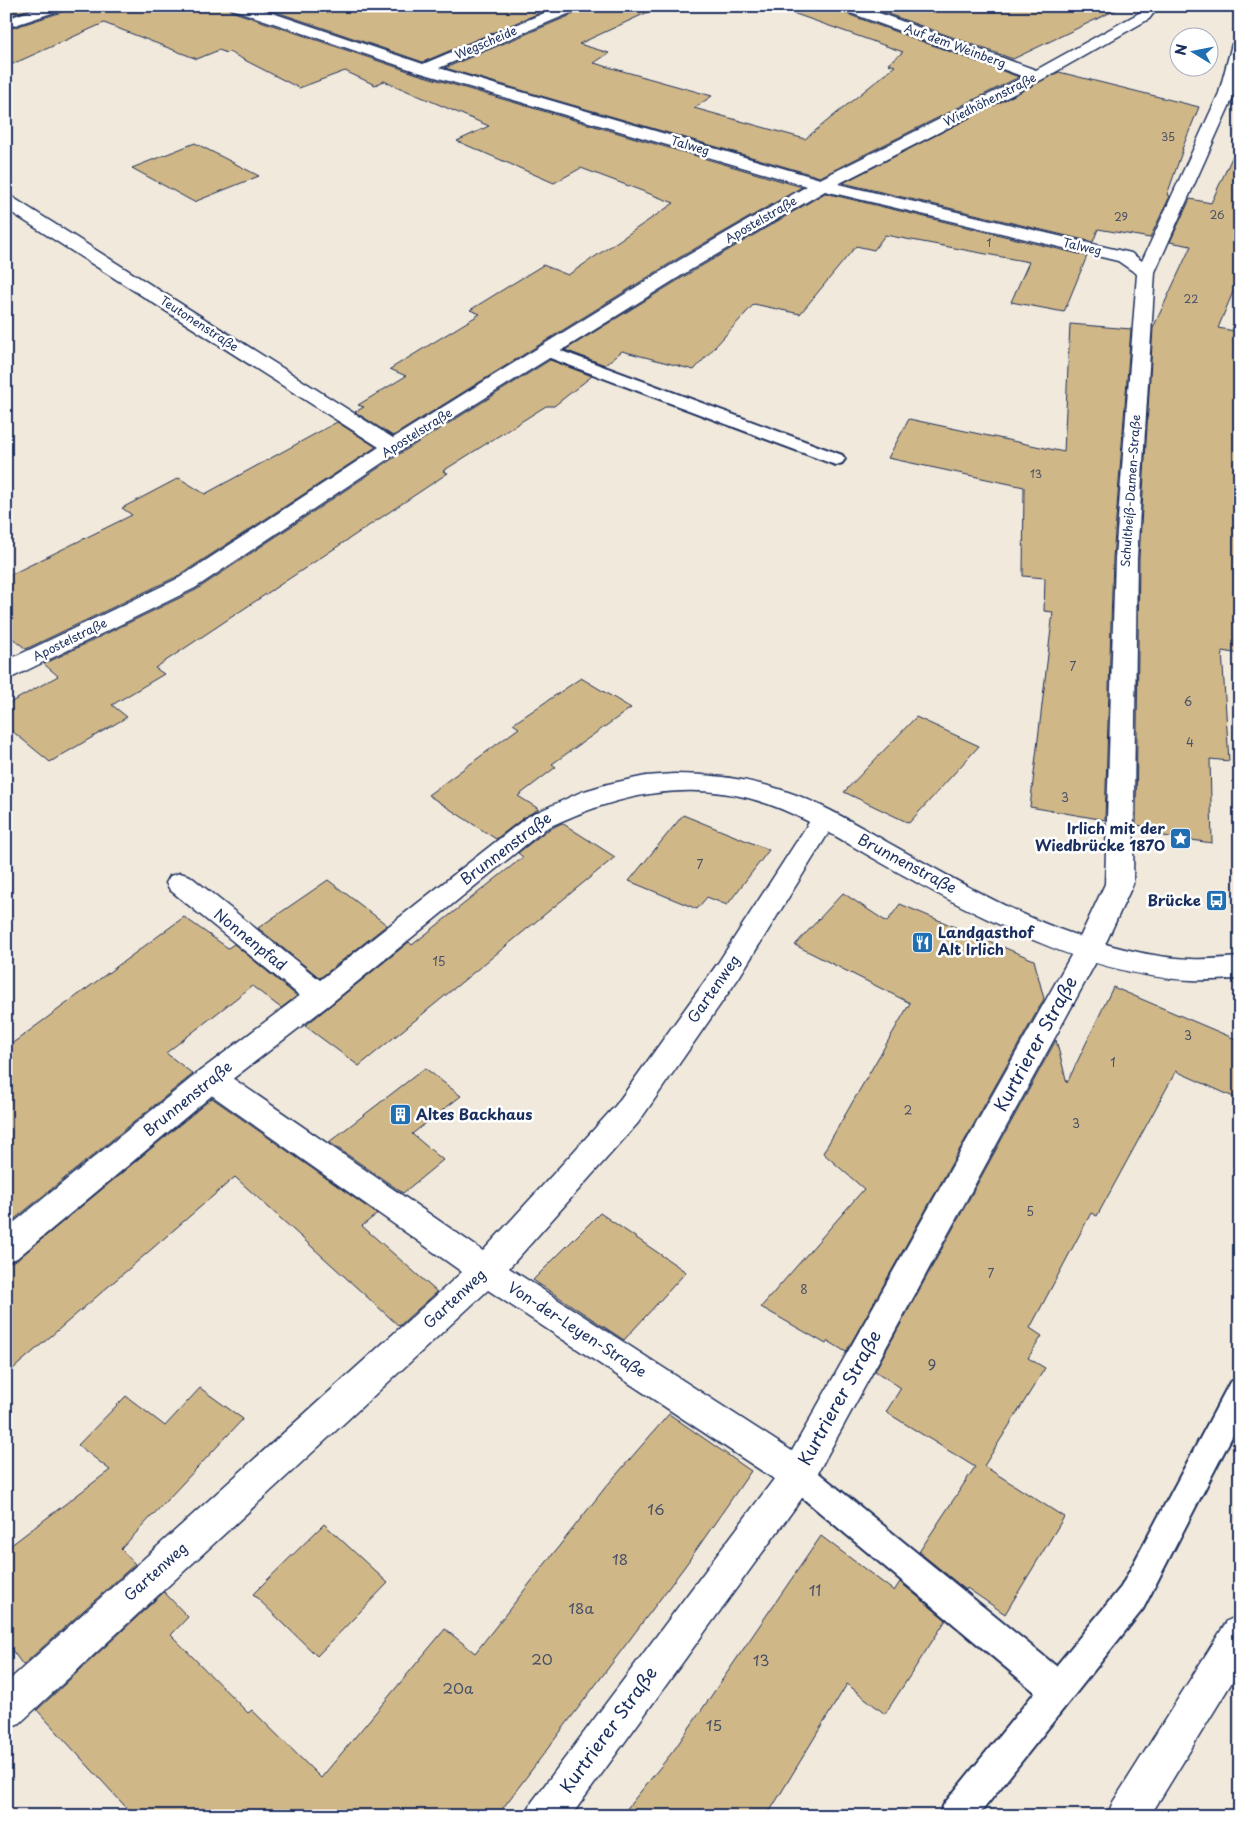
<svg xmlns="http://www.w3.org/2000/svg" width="1246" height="1822" viewBox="0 0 1246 1822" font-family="'Playpen Sans',sans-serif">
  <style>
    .building { fill: #d0b787; stroke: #1b2f5e }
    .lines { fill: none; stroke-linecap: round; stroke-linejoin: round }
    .lane-casing { stroke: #1b2f5e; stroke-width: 4 }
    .street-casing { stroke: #1b2f5e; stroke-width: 3 }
    .secondary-casing { stroke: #1b2f5e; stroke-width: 3 }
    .lane { fill: #fff; fill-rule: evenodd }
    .street { fill: #fff; fill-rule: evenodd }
    .secondary { fill: #fff; fill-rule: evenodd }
    .labels { text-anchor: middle; stroke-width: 5; stroke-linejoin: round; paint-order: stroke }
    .far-number-label { font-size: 11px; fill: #485168 }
    .far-street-label { font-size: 12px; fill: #1b2f5e; stroke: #fff }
    .number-label { font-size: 12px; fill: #485168 }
    .poi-label { font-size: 15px; font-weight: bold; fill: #1b2f5e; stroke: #fff; text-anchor: end }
    .street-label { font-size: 15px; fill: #1b2f5e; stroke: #fff }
    .near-number-label { font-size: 15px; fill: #485168 }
    .near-street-label { font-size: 18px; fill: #1b2f5e; stroke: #fff }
  </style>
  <rect width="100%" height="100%" fill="#f1e9db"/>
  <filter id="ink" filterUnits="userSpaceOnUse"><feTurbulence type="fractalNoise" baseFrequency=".02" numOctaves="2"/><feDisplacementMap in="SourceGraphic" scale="10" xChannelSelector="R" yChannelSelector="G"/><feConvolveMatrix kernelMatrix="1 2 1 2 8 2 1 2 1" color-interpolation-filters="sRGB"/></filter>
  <g filter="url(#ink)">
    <path class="building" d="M6,6H37L6,17Z
      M68,6H228L231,11L417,74L802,187L677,259L393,436L355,412L364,407L358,405L406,376L390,369L480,314L470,310L543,265L568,275L674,203L581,168L554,183L457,141L489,126L384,81L375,85L345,71L299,88L229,52L226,53L219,50L197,59L104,23L6,67V30L65,11Z
      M259,6H556L423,62Z
      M584,6H661L579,44L609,53L594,63L712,96L694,108L805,139L895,66L888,64L903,52L790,12L792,6H836L839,11L1019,77L820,177L445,68L581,11Z
      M866,6H1124L1013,59Z
      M1059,72L1199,107L1182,149H1183L1167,195L1170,196L1150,238L1098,229L1093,242L843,183Z
      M1240,140V275L1218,328L1240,332V654L1222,651L1229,761L1210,759L1212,843L1150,834V827L1136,825L1139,558L1153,328L1191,246L1170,242L1190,199L1211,203Z
      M195,143L259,176L194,202L132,168Z
      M825,193L1087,256L1064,312L1011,302L1029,262L885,235L874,250L856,246L800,314L754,304L694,370L622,351L605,365L565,350L693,271Z
      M1070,324L1131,329L1113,558L1105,820L1030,807L1053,612L1044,611L1045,578L1023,576L1024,487L888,458L909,419L1064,452Z
      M550,360L592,376L554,406H546L443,471L448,473L155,668L164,674L112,705L127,717L50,762L6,726V705L58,676L44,664L196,590L401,453Z
      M337,422L376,447L178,576L26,649L6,633V577L132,515L122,508L179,478L205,494Z
      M581,678L631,708L552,764L556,767L518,796L539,809L526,816L496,839L428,795L519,728L513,724Z
      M916,717L979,746L909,823L844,792Z
      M683,815L769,850L727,905L707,897L697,909L629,881Z
      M562,823L615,857L359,1066L305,1026L409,942L412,945L523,857L518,853L546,831Z
      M328,880L387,925L320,978L258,928Z
      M843,893L887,922L900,904L1034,960L1044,999L846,1352L828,1341L826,1344L761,1307L864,1189L823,1153L910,1003L795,945Z
      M184,917L228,948L234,944L297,996L281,1008L252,986L166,1053L193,1074L6,1226V1048Z
      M1113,987L1240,1041V1100L1176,1071L1097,1216L1091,1213L1030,1328L1042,1336L1028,1358L1045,1368L984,1466L1064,1517L1005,1614L967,1588L966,1590L919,1552L975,1467L886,1412L901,1388L875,1371L1056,1040L1067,1083Z
      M425,1068L461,1096L412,1134L443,1160L403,1193L329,1142Z
      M212,1098L377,1214L362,1226L437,1292L399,1326L235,1177L6,1375V1264L18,1259Z
      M600,1213L686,1272L624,1340L533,1280Z
      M200,1388L243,1419L121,1549L135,1564L23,1665L6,1642V1549L110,1470L78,1445L126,1396L165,1426Z
      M669,1414L751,1471L685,1566L497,1816H134L37,1710L164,1592L188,1617L171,1635L248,1713L252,1710L321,1778L445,1629L475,1653L604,1489Z
      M324,1524L388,1583L317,1656L253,1594Z
      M821,1536L894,1591L900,1582L946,1620L885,1714L847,1684L767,1816H621L674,1750Z"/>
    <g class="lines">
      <defs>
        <path id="lane" d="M548,346L842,455L845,459L842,463L836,465L830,463L542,355L539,351L542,347Z
          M1240,1378V1421L1143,1609L978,1816H939L944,1804L1035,1692L787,1485L783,1475L787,1465L798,1461L809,1465L1056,1666L1121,1587L1230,1382Z"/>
        <path id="street" d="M44,6H66L64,9L6,28V19Z
          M230,6H252L423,64L561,6H582L580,9L439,68L820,179L1024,77L840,9L838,6H860L1036,70L1139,13L1144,6H1159L1149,19L1043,79L838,184L1131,253L1142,261L1219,93L1232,44L1235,41L1240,39V75L1235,93L1155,272L1137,558L1133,884L1102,951L810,1487L571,1816H526L532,1802L774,1479L488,1290L20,1723L6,1728V1683L462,1272L200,1087L196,1079L200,1071L211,1067L222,1071L483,1251L616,1105L718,963L815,813L824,810L833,813L837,819L738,979L638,1123L509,1268L792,1451L1074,950L1105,884L1115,558L1137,274L1118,261L825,191L692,269L400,451L195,588L15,676L6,679V661L179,578L379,447L6,209V196L12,197L393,438L678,261L807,186L418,72L232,9Z
          M180,873L190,876L330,988L334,996L330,1004L320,1007L310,1004L170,890L166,883L170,876Z"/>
        <path id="secondary" d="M674,774C712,774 749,779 785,791C821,803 854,823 887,842C954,879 1027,923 1102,943C1130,951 1161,958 1191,959C1207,960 1224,958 1240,957V979C1224,979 1207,981 1191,980C1123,977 1056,952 996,923C951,902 908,878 866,854C834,835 802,816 768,804C691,777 616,794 545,829L330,1004L222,1087L17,1258L6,1262V1229L200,1071L310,988L527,817L581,792L608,784L646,776Z
          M1240,1615V1669L1150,1816H1107L1113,1802L1227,1621Z"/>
      </defs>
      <use href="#lane" class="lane-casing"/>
      <use href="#street" class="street-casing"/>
      <use href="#secondary" class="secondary-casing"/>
      <use href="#lane" class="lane"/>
      <use href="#street" class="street"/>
      <use href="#secondary" class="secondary"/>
    </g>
  </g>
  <defs>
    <symbol id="sight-square" viewBox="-11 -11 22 22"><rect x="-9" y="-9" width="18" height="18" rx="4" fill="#1f6fb2" stroke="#fff"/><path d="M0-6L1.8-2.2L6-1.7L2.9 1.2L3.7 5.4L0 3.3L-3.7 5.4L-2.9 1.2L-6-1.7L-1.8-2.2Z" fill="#fff"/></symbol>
    <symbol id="bus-square" viewBox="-11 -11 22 22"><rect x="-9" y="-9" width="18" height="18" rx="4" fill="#1f6fb2" stroke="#fff"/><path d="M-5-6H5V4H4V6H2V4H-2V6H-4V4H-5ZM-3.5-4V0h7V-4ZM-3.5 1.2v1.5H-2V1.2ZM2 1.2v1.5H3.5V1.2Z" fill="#fff"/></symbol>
    <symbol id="restaurant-square" viewBox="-11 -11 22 22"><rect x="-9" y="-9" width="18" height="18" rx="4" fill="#1f6fb2" stroke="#fff"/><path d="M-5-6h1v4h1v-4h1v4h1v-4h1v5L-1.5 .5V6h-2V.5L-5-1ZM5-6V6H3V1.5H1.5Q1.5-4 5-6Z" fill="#fff"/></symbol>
    <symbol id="building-square" viewBox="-11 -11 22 22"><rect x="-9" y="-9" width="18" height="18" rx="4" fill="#1f6fb2" stroke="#fff"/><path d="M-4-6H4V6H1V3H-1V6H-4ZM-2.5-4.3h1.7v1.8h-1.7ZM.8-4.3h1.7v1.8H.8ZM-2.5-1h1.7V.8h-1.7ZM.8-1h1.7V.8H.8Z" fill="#fff"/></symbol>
  </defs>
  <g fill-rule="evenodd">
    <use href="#sight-square" x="1168" y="826" width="25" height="25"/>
    <use href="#bus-square" x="1204" y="888" width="25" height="25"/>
    <use href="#restaurant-square" x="910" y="930" width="25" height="25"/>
    <use href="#building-square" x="388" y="1102" width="25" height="25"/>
  </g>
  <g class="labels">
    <g class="far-number-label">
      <text x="1168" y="141">35</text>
      <text x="1217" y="219">26</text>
      <text x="1121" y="221">29</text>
      <text x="989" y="247">1</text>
      <text x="1191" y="303">22</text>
      <text x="1036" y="478">13</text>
    </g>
    <g class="far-street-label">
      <text transform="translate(486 43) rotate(-23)" y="4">Wegscheide</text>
      <text transform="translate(955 46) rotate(20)" y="4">Auf dem Weinberg</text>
      <text transform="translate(990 100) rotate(-27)" y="4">Wiedhöhenstraße</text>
      <text transform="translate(690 146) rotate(16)" y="4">Talweg</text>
      <text transform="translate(761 220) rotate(-30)" y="4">Apostelstraße</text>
      <text transform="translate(1082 247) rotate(13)" y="4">Talweg</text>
      <text transform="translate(199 324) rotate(33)" y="4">Teutonenstraße</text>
      <text transform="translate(417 433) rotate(-32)" y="4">Apostelstraße</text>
      <text transform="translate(1131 491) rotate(-86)" y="4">Schultheiß-Damen-Straße</text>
      <text transform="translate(70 640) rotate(-26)" y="4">Apostelstraße</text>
    </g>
    <g class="number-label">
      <text x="1073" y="671">7</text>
      <text x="1188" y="706">6</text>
      <text x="1190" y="747">4</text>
      <text x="1065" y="802">3</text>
      <text x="700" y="869">7</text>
      <text x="439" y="966">15</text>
      <text x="1188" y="1040">3</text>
      <text x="1113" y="1067">1</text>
      <text x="908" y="1115">2</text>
      <text x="1076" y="1128">3</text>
      <text x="1030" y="1216">5</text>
      <text x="991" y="1278">7</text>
      <text x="804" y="1294">8</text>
    </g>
    <g class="poi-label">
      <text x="1165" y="834">Irlich mit der<tspan x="1165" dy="17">Wiedbrücke 1870</tspan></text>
      <text x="1201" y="906">Brücke</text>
      <text x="938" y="938" text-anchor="start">Landgasthof<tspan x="938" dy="17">Alt Irlich</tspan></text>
      <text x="416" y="1120" text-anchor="start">Altes Backhaus</text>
    </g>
    <g class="street-label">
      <text transform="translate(506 849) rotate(-37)" y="5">Brunnenstraße</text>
      <text transform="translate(907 864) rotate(28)" y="5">Brunnenstraße</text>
      <text transform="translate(250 940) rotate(39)" y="5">Nonnenpfad</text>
      <text transform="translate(714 989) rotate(-55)" y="5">Gartenweg</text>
      <text transform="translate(188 1099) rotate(-39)" y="5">Brunnenstraße</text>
      <text transform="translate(455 1299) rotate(-43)" y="5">Gartenweg</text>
      <text transform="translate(577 1330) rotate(33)" y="5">Von-der-Leyen-Straße</text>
      <text transform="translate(156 1572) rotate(-42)" y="5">Gartenweg</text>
    </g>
    <g class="near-number-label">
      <text x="932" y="1370">9</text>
      <text x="656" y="1515">16</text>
      <text x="620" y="1565">18</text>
      <text x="815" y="1596">11</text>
      <text x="581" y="1614">18a</text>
      <text x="542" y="1665">20</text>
      <text x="761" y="1666">13</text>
      <text x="458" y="1694">20a</text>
      <text x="714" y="1731">15</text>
    </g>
    <g class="near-street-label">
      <text transform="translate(1036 1044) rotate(-61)" y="6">Kurtrierer Straße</text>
      <text transform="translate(840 1398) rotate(-61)" y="6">Kurtrierer Straße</text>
      <text transform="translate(609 1730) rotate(-54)" y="6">Kurtrierer Straße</text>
    </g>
  </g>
  <rect width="1246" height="1822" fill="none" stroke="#fff" stroke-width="25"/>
  <rect x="12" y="12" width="1221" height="1797" fill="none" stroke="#1b2f5e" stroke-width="2" filter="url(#ink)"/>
  <g transform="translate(1194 52) rotate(280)"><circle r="24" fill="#ffffff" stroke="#a4acbf"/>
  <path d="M0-4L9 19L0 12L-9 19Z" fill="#1f6fb2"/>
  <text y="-8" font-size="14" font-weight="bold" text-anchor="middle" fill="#1b2f5e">N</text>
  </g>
</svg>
